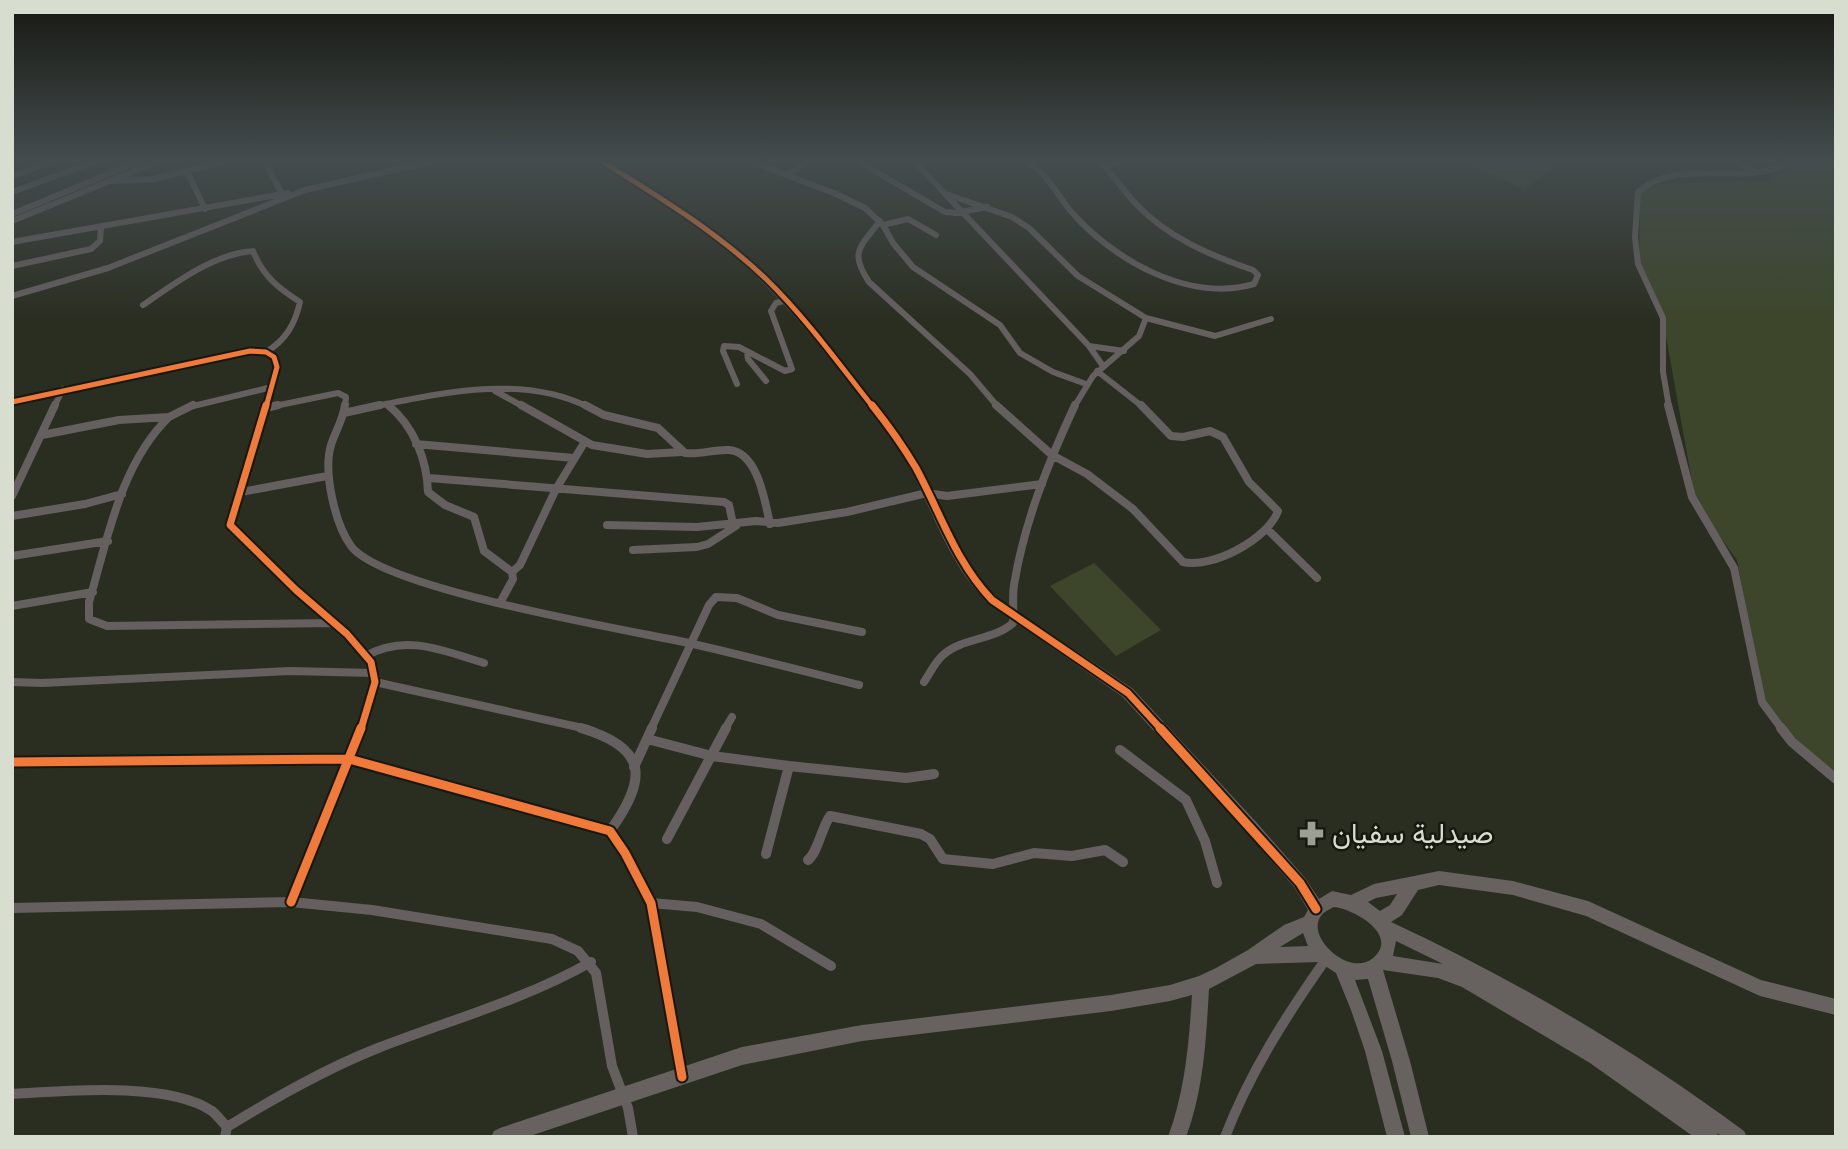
<svg xmlns="http://www.w3.org/2000/svg" width="1848" height="1149" viewBox="0 0 1848 1149" font-family="Arial,Vazirmatn,sans-serif">
  <style>
    .green { fill: #3d462b }
    .lines { fill: none; stroke-linecap: round; stroke-linejoin: round }
    .street-far2 { stroke: #665f60; stroke-width: 6 }
    .street-far1 { stroke: #665f60; stroke-width: 8 }
    .street { stroke: #665f60; stroke-width: 10 }
    .secondary { fill: #676160; fill-rule: evenodd }
    .cycleway-far2-casing { stroke: #15190f; stroke-width: 9 }
    .cycleway-far1-casing { stroke: #15190f; stroke-width: 11 }
    .cycleway-casing { stroke: #15190f; stroke-width: 13 }
    .cycleway-far2 { stroke: #f17a3a; stroke-width: 5 }
    .cycleway-far1 { stroke: #f17a3a; stroke-width: 7 }
    .cycleway { stroke: #f17a3a; stroke-width: 9 }
    .labels { text-anchor: middle; stroke-width: 5; stroke-linejoin: round; paint-order: stroke }
    .near-poi-label { font-size: 28px; fill: #d7ddcf; stroke: #15190f; text-anchor: start }
  </style>
  <rect width="100%" height="100%" fill="#2a2e21"/>
  <path class="green" d="M1457,160H1564L1525,189Z
    M1804,160H1836V772L1809,752L1764,706L1737,560L1696,504L1664,325L1639,273L1640,188L1664,183L1765,181Z
    M1094,563L1161,630L1116,656L1050,586Z"/>
  <g class="lines">
    <path class="street-far2" d="M264,160L282,194
      M747,160L834,193L865,208L883,225L893,243L913,267L1000,325L1020,353L1053,372L1086,384
      M856,160L945,212L956,213L987,207
      M913,160L1089,346
      M1021,160C1045,169 1054,190 1069,209C1111,259 1188,303 1254,284L1258,275L1253,270C1209,255 1167,237 1135,203C1122,189 1112,174 1100,160
      M1733,160L1755,172
      M1105,167L1122,160
      M187,171L205,209
      M786,175L811,160
      M12,176L58,160
      M112,181L154,179L232,160
      M12,192L100,160
      M946,194L1012,217L1029,228L1078,276L1146,318L1139,336L1093,376L1074,407
      M12,214L142,160
      M12,221L161,160
      M880,221C860,247 849,252 869,282L970,374L998,407
      M883,225L908,219L936,235
      M12,242L288,193
      M12,266L91,249L100,241L101,228
      M12,296L108,268L305,190L438,160
      M143,305C175,283 213,254 253,251C263,276 278,288 300,302C295,324 286,340 266,352
      M1146,318L1215,336L1271,319
      M747,352L748,359L766,381
      M1103,366L1089,346L1124,351
      M1097,371L1143,407
      M737,384L723,351L724,346L739,347L785,371L792,369L771,311L776,303L787,300
      M495,391L524,407
      M12,402L250,351L266,352L274,357L277,367L266,407
      M386,404L390,407
      M54,407L63,389
      M189,407L272,387
      M270,407L338,393L346,397L345,407
      M371,407C441,393 522,374 588,407
      M1669,407L1663,372V318L1638,264L1635,237L1638,192C1668,165 1716,176 1753,173C1769,172 1785,165 1800,160"/>
    <path class="street-far1" d="M266,405L230,525L296,590L347,634L371,662L375,682L361,729
      M345,405C343,420 335,432 331,445C323,472 335,524 351,546C382,589 628,630 689,643C746,656 802,671 859,685
      M388,405C414,426 427,460 428,492L445,505L474,517L484,551L512,572L513,579L500,603
      M521,405L592,445L647,454L682,452
      M585,405L604,415L658,428L685,453C700,455 715,449 729,450C758,452 765,502 770,524
      M996,405L1052,455L1087,474L1133,509L1183,562C1212,569 1268,539 1278,511L1249,482L1223,437L1210,431L1183,437L1171,436L1141,405
      M1668,405L1692,497L1734,568L1762,702L1782,729
      M266,408L278,405
      M344,413L380,405
      M169,417C120,465 108,538 89,602V619L107,626L335,623
      M42,435L119,420L169,417L193,405
      M416,444L574,458
      M429,478L724,502L729,505L733,524
      M241,492L327,476
      M12,496L55,405
      M12,516L85,504L122,494
      M607,525L697,527L756,521L778,523L847,512L927,493L947,496L1042,484
      M1267,529L1317,578
      M633,550L697,547L708,544L736,526
      M12,556L108,541
      M512,572L520,565L556,489L584,443
      M12,606L93,592
      M366,656C405,633 444,651 484,663
      M12,682L42,683L290,671L374,673
      M375,682L587,729
      M924,682C930,673 935,662 943,655C963,637 993,641 1013,623C1014,610 1012,598 1014,585C1024,523 1048,463 1075,405
      M651,729L709,605L716,597L737,598L778,615L862,632
      M725,729L732,717"/>
    <path class="street" d="M581,728C648,748 648,778 610,831
      M1781,728L1792,742L1836,779
      M647,739L712,756L789,766L906,778L934,774
      M1120,750L1186,800L1205,841L1217,883
      M12,762L349,759L610,831L625,853L651,903L682,1075
      M634,767L652,728
      M667,839L726,728
      M766,854L789,766
      M808,860C818,852 821,829 830,816L921,834L930,839L943,859L993,864L1034,853L1072,856L1105,850L1123,862
      M291,902L361,728
      M651,903L697,907L761,924L831,966
      M12,908L291,902L372,910L552,939L578,951L596,973L612,1066L628,1108L633,1137
      M12,1094C65,1091 167,1081 212,1111C217,1115 222,1122 227,1127L225,1137
      M227,1127C276,1097 325,1069 378,1048C450,1020 524,1000 591,962
      M1225,1137C1250,1072 1286,1016 1326,959"/>
    <path class="secondary" d="M596,160H605L703,223L741,252L771,279L815,329L909,447C939,498 954,553 996,597L1133,689L1256,822L1305,878L1319,899L1332,891L1351,895L1374,884L1439,871L1513,881L1588,901L1761,980L1836,999V1015L1760,996L1586,916L1513,895L1439,885L1418,890L1402,915L1391,922C1516,980 1633,1049 1744,1131L1747,1137H1723L1717,1133L1719,1137H1694L1590,1063L1462,987L1438,978L1383,970L1410,1061L1429,1137H1411L1392,1061L1368,979L1355,980L1382,1051L1405,1137H1387L1365,1051L1351,1010L1336,973L1319,962L1256,964L1209,989C1206,1039 1204,1089 1186,1137H1168C1185,1091 1189,1043 1192,995L1170,1001L1111,1011L862,1041L742,1065L527,1137H491L494,1131L500,1128L742,1047L862,1025L1111,995L1170,985L1199,976L1216,968L1248,950L1284,925L1304,917L1308,910L1295,888L1246,832L1123,697L988,603C949,564 936,518 911,470C902,453 891,437 879,422C829,357 780,290 715,241C690,221 663,203 636,186C623,178 608,170 596,160ZM1397,894L1390,905L1380,911L1368,902L1376,898ZM1334,907C1354,909 1400,935 1373,958C1350,978 1305,937 1321,916C1323,912 1330,909 1334,907ZM1303,933L1308,946L1280,947ZM1396,941L1443,964L1393,956Z"/>
    <defs>
      <path id="cycleway-far2" d="M600,160C658,196 717,232 766,279C806,318 839,364 873,407
        M12,402L250,351L266,352L274,357L277,367L266,407"/>
      <path id="cycleway-far1" d="M266,405L230,525L296,590L347,634L371,662L375,682L361,729
        M872,405C888,425 903,446 916,468C941,514 955,561 992,600L1128,693L1161,729"/>
      <path id="cycleway" d="M1160,728L1300,883L1316,909
        M12,762L349,759L610,831L625,853L651,903L682,1077
        M291,902L361,728"/>
    </defs>
    <use href="#cycleway-far2" class="cycleway-far2-casing"/>
    <use href="#cycleway-far1" class="cycleway-far1-casing"/>
    <use href="#cycleway" class="cycleway-casing"/>
    <use href="#cycleway-far2" class="cycleway-far2"/>
    <use href="#cycleway-far1" class="cycleway-far1"/>
    <use href="#cycleway" class="cycleway"/>
  </g>
  <linearGradient id="sky" x2="0" y2="1"><stop stop-color="#171912"/><stop offset="0.5" stop-color="#444c4e"/><stop offset="1" stop-color="#444c4e" stop-opacity="0"/></linearGradient>
  <rect width="1848" height="321" fill="url(#sky)"/>
  <defs>
    <symbol id="pharmacy-bare" viewBox="-9 -9 18 18"><path d="M-2-6h4v4h4v4h-4v4h-4v-4h-4v-4h4Z" fill="#9aa092" stroke="#15190f" stroke-width="2.5" paint-order="stroke"/></symbol>
  </defs>
  <g fill-rule="evenodd">
    <use href="#pharmacy-bare" x="1294" y="816" width="35" height="35"/>
  </g>
  <g class="labels">
    <g class="near-poi-label">
      <text x="1332" y="843">صيدلية سفيان</text>
    </g>
  </g>
  <rect width="1848" height="1149" fill="none" stroke="#d7ddcf" stroke-width="28"/>
</svg>
